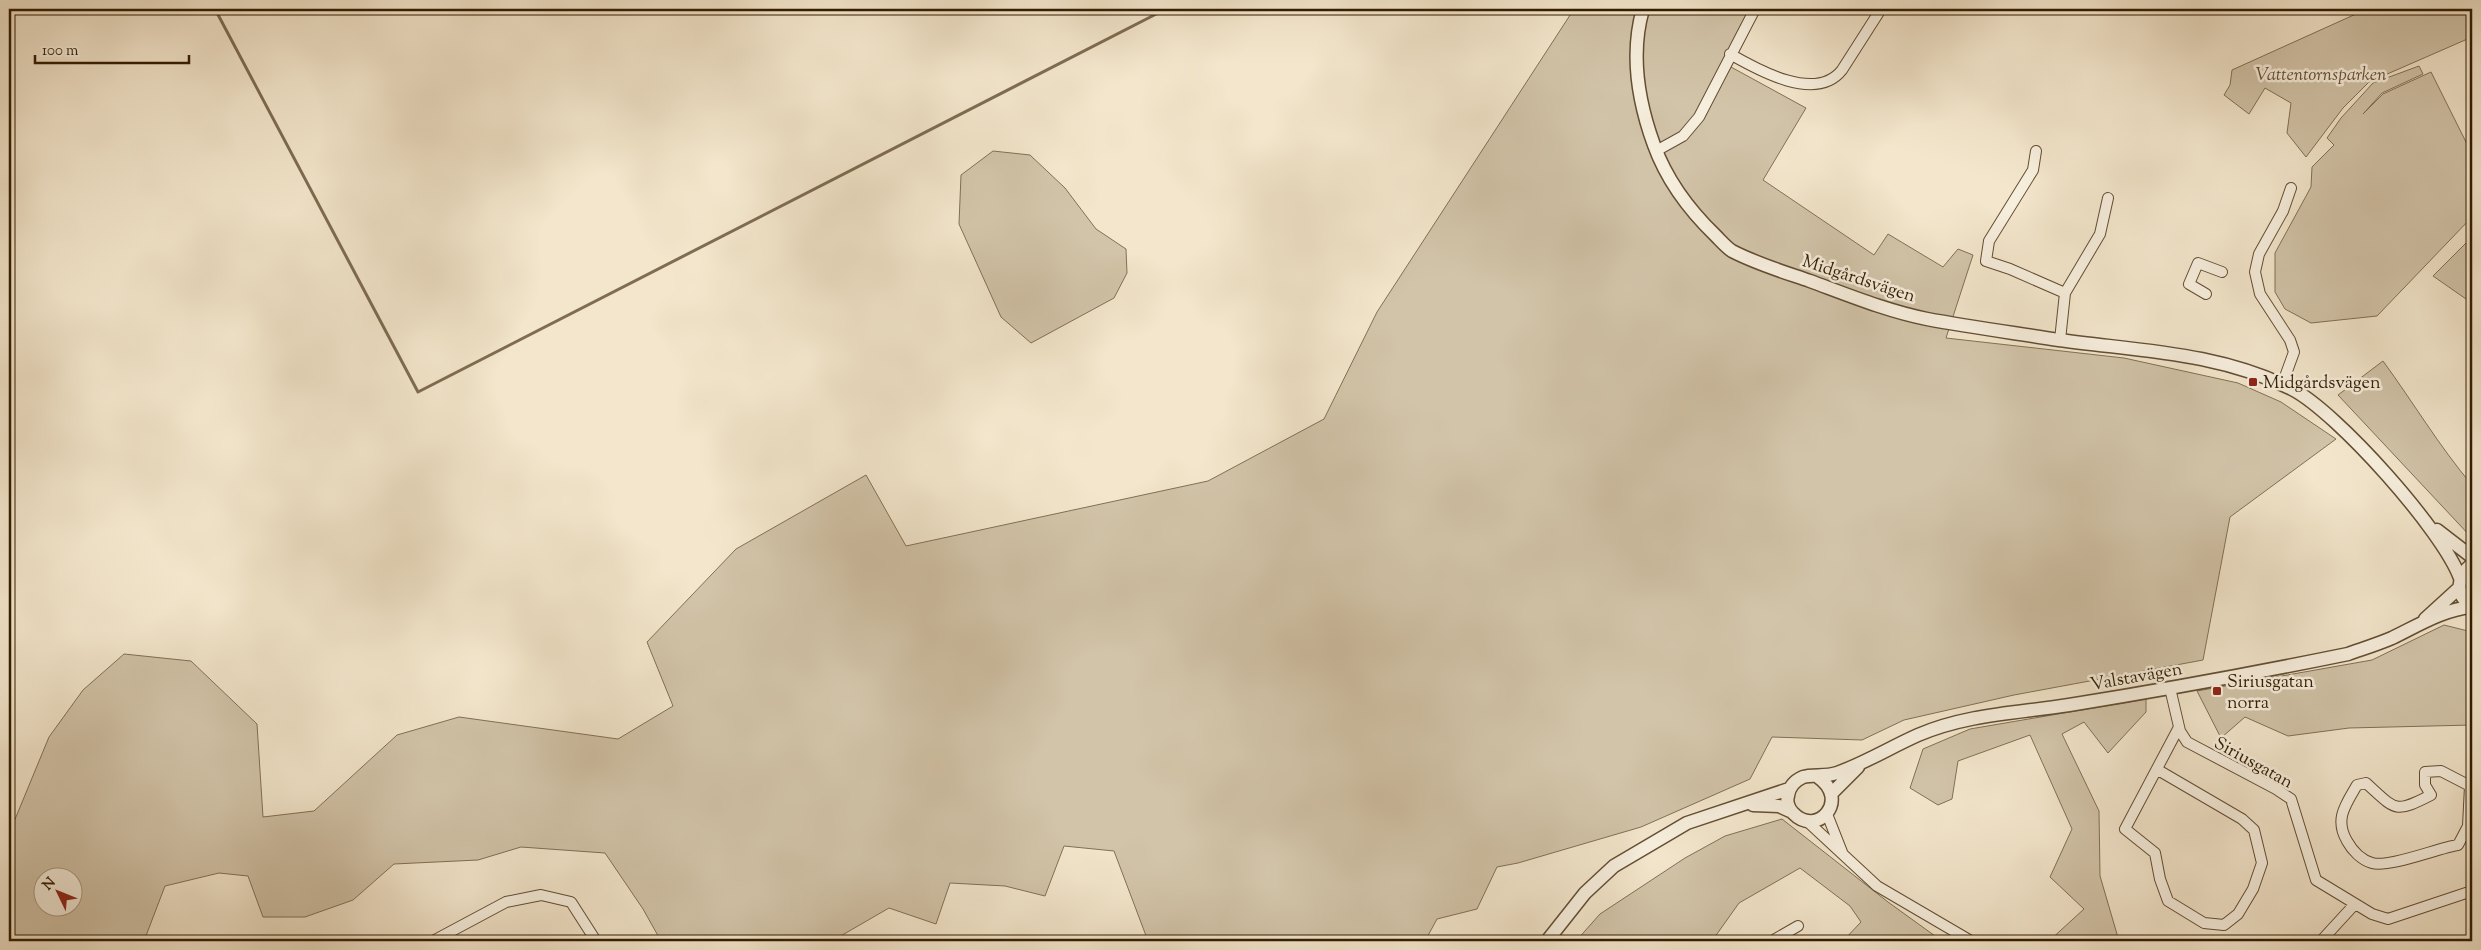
<svg xmlns="http://www.w3.org/2000/svg" width="2481" height="950" viewBox="0 0 2481 950" font-family="'Sorts Mill Goudy',serif">
  <style>
    .green { fill: #d2c4a9; stroke: #827054; fill-rule: evenodd }
    .lines { fill: none; stroke-linecap: round; stroke-linejoin: round }
    .stream { stroke: #7f6c51; stroke-width: 3 }
    .minor-casing { stroke: #634e33; stroke-width: 12 }
    .tertiary-casing { stroke: #634e33; stroke-width: 15 }
    .minor { stroke: #f7efde; stroke-width: 10 }
    .tertiary { stroke: #f7efde; stroke-width: 12 }
    .poi-dot { fill: #8f2418; stroke: #f7efde; stroke-width: 2 }
    .labels { text-anchor: middle; stroke-width: 5; stroke-linejoin: round; paint-order: stroke }
    .park-label { font-size: 18px; font-style: italic; fill: #634e33; stroke: #f7efde }
    .street-label { font-size: 18px; fill: #331c00; stroke: #f7efde }
    .poi-label { font-size: 18px; fill: #331c00; stroke: #f7efde; text-anchor: start }
  </style>
  <rect width="100%" height="100%" fill="#f3e6cc"/>
  <filter id="stains"><feTurbulence type="fractalNoise" baseFrequency=".004" numOctaves="4"/><feColorMatrix values="0 0 0 0 .2 0 0 0 0 .09 0 0 0 0 .02 0 0 0 .5 -.17"/></filter>
  <radialGradient id="worn" r=".72"><stop offset=".6" stop-color="#630" stop-opacity="0"/><stop offset="1" stop-color="#630" stop-opacity=".3"/></radialGradient>
  <path class="green" d="M1574,9H1758L1731,67L1806,108L1763,180L1874,255L1888,234L1943,267L1958,249L1973,255L1946,338L2124,358L2238,383L2281,402L2336,439L2230,517L2203,660L2014,695L1904,720L1862,740L1772,737L1750,779L1641,827L1518,863L1497,867L1477,909L1437,919L1425,941H1148L1114,851L1064,846L1045,896L1005,886L950,883L936,924L889,908L832,941H661L643,909L605,853L521,847L478,860L394,864L353,900L305,917H263L248,876L219,873L165,886L144,941H10L9,839L11,829L49,737L83,690L124,654L191,661L257,724L263,817L314,811L397,735L459,717L618,739L673,706L647,642L736,549L866,475L906,546L1208,481L1324,419L1377,312ZM42,878H72V908H42Z
    M2367,9H2472V37L2369,82L2343,108L2306,157L2287,133L2291,103L2265,88L2249,114L2224,95L2230,85L2232,70Z
    M2419,66L2423,74L2382,93L2363,114L2383,94L2431,72L2472,154V217L2377,316L2311,323L2285,309L2275,292V253L2311,187L2312,167L2334,145L2327,138L2341,118L2373,83Z
    M993,151L1030,155L1065,188L1096,229L1126,249L1127,273L1114,298L1031,343L1001,317L959,224L961,175Z
    M2472,237V296L2466,299L2433,276Z
    M2383,361C2413,402 2439,446 2472,485V538L2338,395Z
    M2444,625L2472,632V725L2349,728L2288,736L2245,717L2221,738L2197,691L2372,660Z
    M2146,699V712L2108,753L2084,722L2062,734L2099,811L2100,876L2119,941H2049L2084,909L2050,877L2072,829L2030,735L1958,761L1952,799L1938,805L1910,788L1923,749L1970,729Z
    M1782,819L1888,902L1942,941H1843L1861,922L1850,906L1800,868L1739,903L1712,941H1576L1600,914L1685,858L1725,836Z"/>
  <g class="lines">
    <path class="stream" d="M215,9L418,392L1166,9"/>
    <defs>
      <path id="minor" d="M1730,54C1758,70 1816,103 1842,70L1881,9
        M1656,151L1683,136L1699,117L1755,9
        M2036,151L2033,170L1989,241L1986,261L2010,269L2065,293L2060,340
        M2065,293L2100,234L2108,198
        M2206,294L2189,284L2198,263L2222,272
        M2282,385L2294,352L2290,340L2260,294L2255,272L2259,254L2283,211L2291,188
        M2170,688L2180,731L2187,742L2276,789L2291,799L2316,880L2372,914L2388,919L2472,891
        M2158,770L2242,819L2254,830L2262,863L2253,889L2238,914L2224,925L2204,923L2168,901L2160,879L2155,853L2125,829L2179,727
        M2470,786L2468,826L2458,845C2438,848 2389,868 2372,863C2361,860 2352,850 2347,841C2334,819 2346,804 2357,785L2366,783C2396,810 2394,814 2431,795L2425,785V772L2441,771L2472,787
        M1827,814L1842,852
        M1808,822L1877,886L1971,941
        M433,941L506,902L541,895L571,902L596,941
        M1772,941L1798,926
        M2321,941L2354,905"/>
      <path id="tertiary" d="M1643,9C1630,54 1638,101 1654,145C1667,181 1689,210 1716,236C1721,241 1726,247 1732,251C1757,264 1784,272 1810,281C1848,295 1887,311 1927,319C1970,327 2015,333 2059,340C2139,351 2217,352 2292,389C2337,412 2443,531 2460,578
        M2437,530L2472,557
        M2472,564C2457,576 2454,595 2472,606
        M2425,619L2459,588
        M1818,777C1851,800 1817,838 1793,813C1789,809 1786,802 1788,796C1789,787 1794,781 1803,777C1812,774 1825,777 1837,773C1865,763 1891,747 1918,735C1967,714 2018,713 2069,705C2163,690 2255,673 2348,654C2362,649 2378,644 2392,638C2417,626 2444,609 2472,607
        M1832,793L1858,767
        M1753,805L1779,806L1790,811
        M1547,941L1585,893L1614,866L1687,823L1789,789"/>
    </defs>
    <use href="#minor" class="minor-casing"/>
    <use href="#tertiary" class="tertiary-casing"/>
    <use href="#minor" class="minor"/>
    <use href="#tertiary" class="tertiary"/>
  </g>
  <g class="poi-dot">
    <rect x="2248" y="377" width="10" height="10" rx="2.5"/>
    <rect x="2212" y="686" width="10" height="10" rx="2.5"/>
  </g>
  <g class="labels">
    <g class="park-label">
      <text x="2321" y="80">Vattentornsparken</text>
    </g>
    <g class="street-label">
      <text transform="translate(1859 278) rotate(18)" y="6">Midgårdsvägen</text>
      <text transform="translate(2136 676) rotate(-10)" y="6">Valstavägen</text>
      <text transform="translate(2254 762) rotate(29)" y="6">Siriusgatan</text>
    </g>
    <g class="poi-label">
      <text x="2263" y="388">Midgårdsvägen</text>
      <text x="2227" y="687">Siriusgatan<tspan x="2227" dy="21">norra</tspan></text>
    </g>
  </g>
  <rect width="2481" height="950" fill="none" stroke="#f3e6cc" stroke-width="30"/>
  <rect x="10" y="10" width="2461" height="930" fill="none" stroke="#331c00" stroke-width="2.5"/>
  <rect x="15" y="15" width="2451" height="920" fill="none" stroke="#331c00"/>
  <g transform="translate(58 892) rotate(313)"><circle r="24" fill="#f7efde" stroke="#a99b85"/>
  <path d="M0-4L9 19L0 12L-9 19Z" fill="#8f2418"/>
  <text y="-8" font-size="14" font-weight="bold" text-anchor="middle" fill="#331c00">N</text>
  </g>
  <path d="M35 55v8h154v-8" fill="none" stroke="#331c00" stroke-width="2.5"/>
  <text x="42" y="55" font-size="15" fill="#331c00" stroke="#f7efde" stroke-width="4" paint-order="stroke">100 m</text>
  <rect width="100%" height="100%" filter="url(#stains)"/>
  <rect width="100%" height="100%" fill="url(#worn)"/>
</svg>
